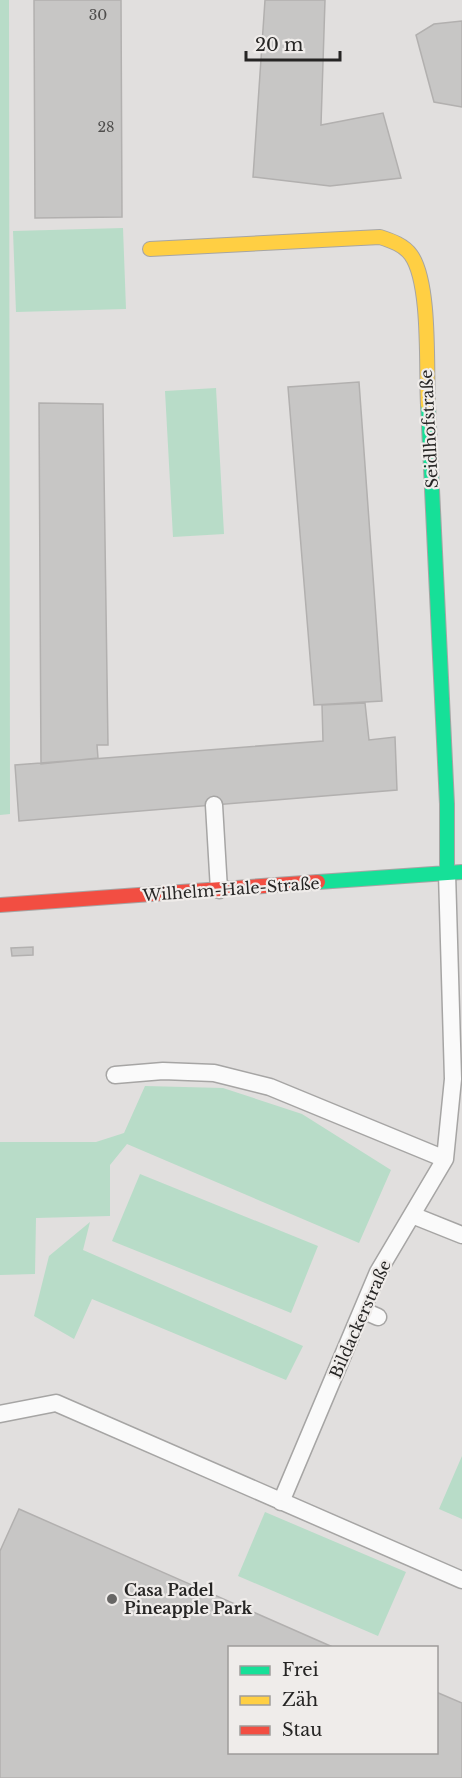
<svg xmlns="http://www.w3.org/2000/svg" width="462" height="1778" viewBox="0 0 462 1778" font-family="'Libre Baskerville',serif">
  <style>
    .green { fill: #b8dcc8 }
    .building { fill: #c7c6c5; stroke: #b2b0af; stroke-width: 1.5 }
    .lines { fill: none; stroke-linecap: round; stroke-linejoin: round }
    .lane-casing { stroke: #a6a5a4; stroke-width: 19 }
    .fast-casing { stroke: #a6a5a4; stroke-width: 16 }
    .slow-casing { stroke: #a6a5a4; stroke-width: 16 }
    .jam-casing { stroke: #a6a5a4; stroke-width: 16 }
    .lane { stroke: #fafafa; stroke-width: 16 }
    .fast { stroke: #16e098; stroke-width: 14 }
    .slow { stroke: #ffcf43; stroke-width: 14 }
    .jam { stroke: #f24e42; stroke-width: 14 }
    .poi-dot { fill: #676665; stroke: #efecea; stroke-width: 2 }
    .labels { text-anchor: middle; stroke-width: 4.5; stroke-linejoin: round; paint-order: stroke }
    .number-label { font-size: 14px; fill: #4e4d4c }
    .street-label { font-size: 16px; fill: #262524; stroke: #efecea }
    .poi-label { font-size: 16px; font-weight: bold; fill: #262524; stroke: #efecea; text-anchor: start }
  </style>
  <rect width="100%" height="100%" fill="#e1dfde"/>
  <path class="green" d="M0,0H9L10,814L0,815Z
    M123,228L126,309L16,312L13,231Z
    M216,388L224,534L173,537L165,391Z
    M145,1086L223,1088L302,1114L391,1170L359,1243L127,1144L110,1165V1216L36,1218L35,1274L0,1275V1142H96L124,1133Z
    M140,1174L318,1246L291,1313L112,1241Z
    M90,1222L83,1250L303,1346L286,1380L92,1299L74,1339L34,1316L49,1256Z
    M462,1456V1519L439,1509Z
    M265,1512L406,1572L378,1636L238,1576Z"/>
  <path class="building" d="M34,0H121L122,217L35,218Z
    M265,0H325L321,125L383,113L401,178L330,186L253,177Z
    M462,21V107L434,102L416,35L434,24Z
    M359,382L382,701L314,705L288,387Z
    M39,403L103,404L108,745H97L98,758L41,764Z
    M365,703L369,740L395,737L397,790L19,821L15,765L323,741L322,705Z
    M33,947V955L12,956L11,948Z
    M19,1509L335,1648H230V1752H436V1692L462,1703V1778H0V1551Z"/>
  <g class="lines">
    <defs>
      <path id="lane" d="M214,805L219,890
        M115,1075L163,1071L214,1073L270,1087L445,1159
        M412,1215L462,1235
        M362,1310L378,1317
        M0,1414L56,1403L462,1580
        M281,1502L378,1272L445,1159L453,1079L447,873"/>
      <path id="fast" d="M428,405L447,804V873
        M318,882L462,872"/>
      <path id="slow" d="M150,249L380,237C392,241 404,245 411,255C431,283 426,369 428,405"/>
      <path id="jam" d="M0,905L318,882"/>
    </defs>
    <use href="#lane" class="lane-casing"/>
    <use href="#fast" class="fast-casing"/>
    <use href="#slow" class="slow-casing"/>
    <use href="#jam" class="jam-casing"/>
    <use href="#lane" class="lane"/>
    <use href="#fast" class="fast"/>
    <use href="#slow" class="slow"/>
    <use href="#jam" class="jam"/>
  </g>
  <circle class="poi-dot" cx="112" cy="1599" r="6"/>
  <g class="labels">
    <g class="number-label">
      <text x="98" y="20">30</text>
      <text x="106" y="132">28</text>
    </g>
    <g class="street-label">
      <text transform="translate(429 429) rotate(-93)" y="6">Seidlhofstraße</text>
      <text transform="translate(231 889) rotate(-4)" y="6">Wilhelm-Hale-Straße</text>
      <text transform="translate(360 1319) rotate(-66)" y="6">Bildackerstraße</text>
    </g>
    <g class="poi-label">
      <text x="124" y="1596">Casa Padel<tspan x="124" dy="18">Pineapple Park</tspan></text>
    </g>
  </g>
  <rect x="228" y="1646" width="210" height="108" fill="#efecea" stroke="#9f9c9b" stroke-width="1.5"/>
  <rect x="240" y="1666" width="30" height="9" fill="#16e098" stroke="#9f9c9b" stroke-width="1.5"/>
  <text x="282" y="1676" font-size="18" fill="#262524">Frei</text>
  <rect x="240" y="1696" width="30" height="9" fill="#ffcf43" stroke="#9f9c9b" stroke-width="1.5"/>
  <text x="282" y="1706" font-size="18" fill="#262524">Zäh</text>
  <rect x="240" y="1726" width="30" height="9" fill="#f24e42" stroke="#9f9c9b" stroke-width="1.5"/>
  <text x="282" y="1736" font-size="18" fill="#262524">Stau</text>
  <path d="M246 51v9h94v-9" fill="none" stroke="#262524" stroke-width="3"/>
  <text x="255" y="51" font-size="18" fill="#262524" stroke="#efecea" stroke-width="4.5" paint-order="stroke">20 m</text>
</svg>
